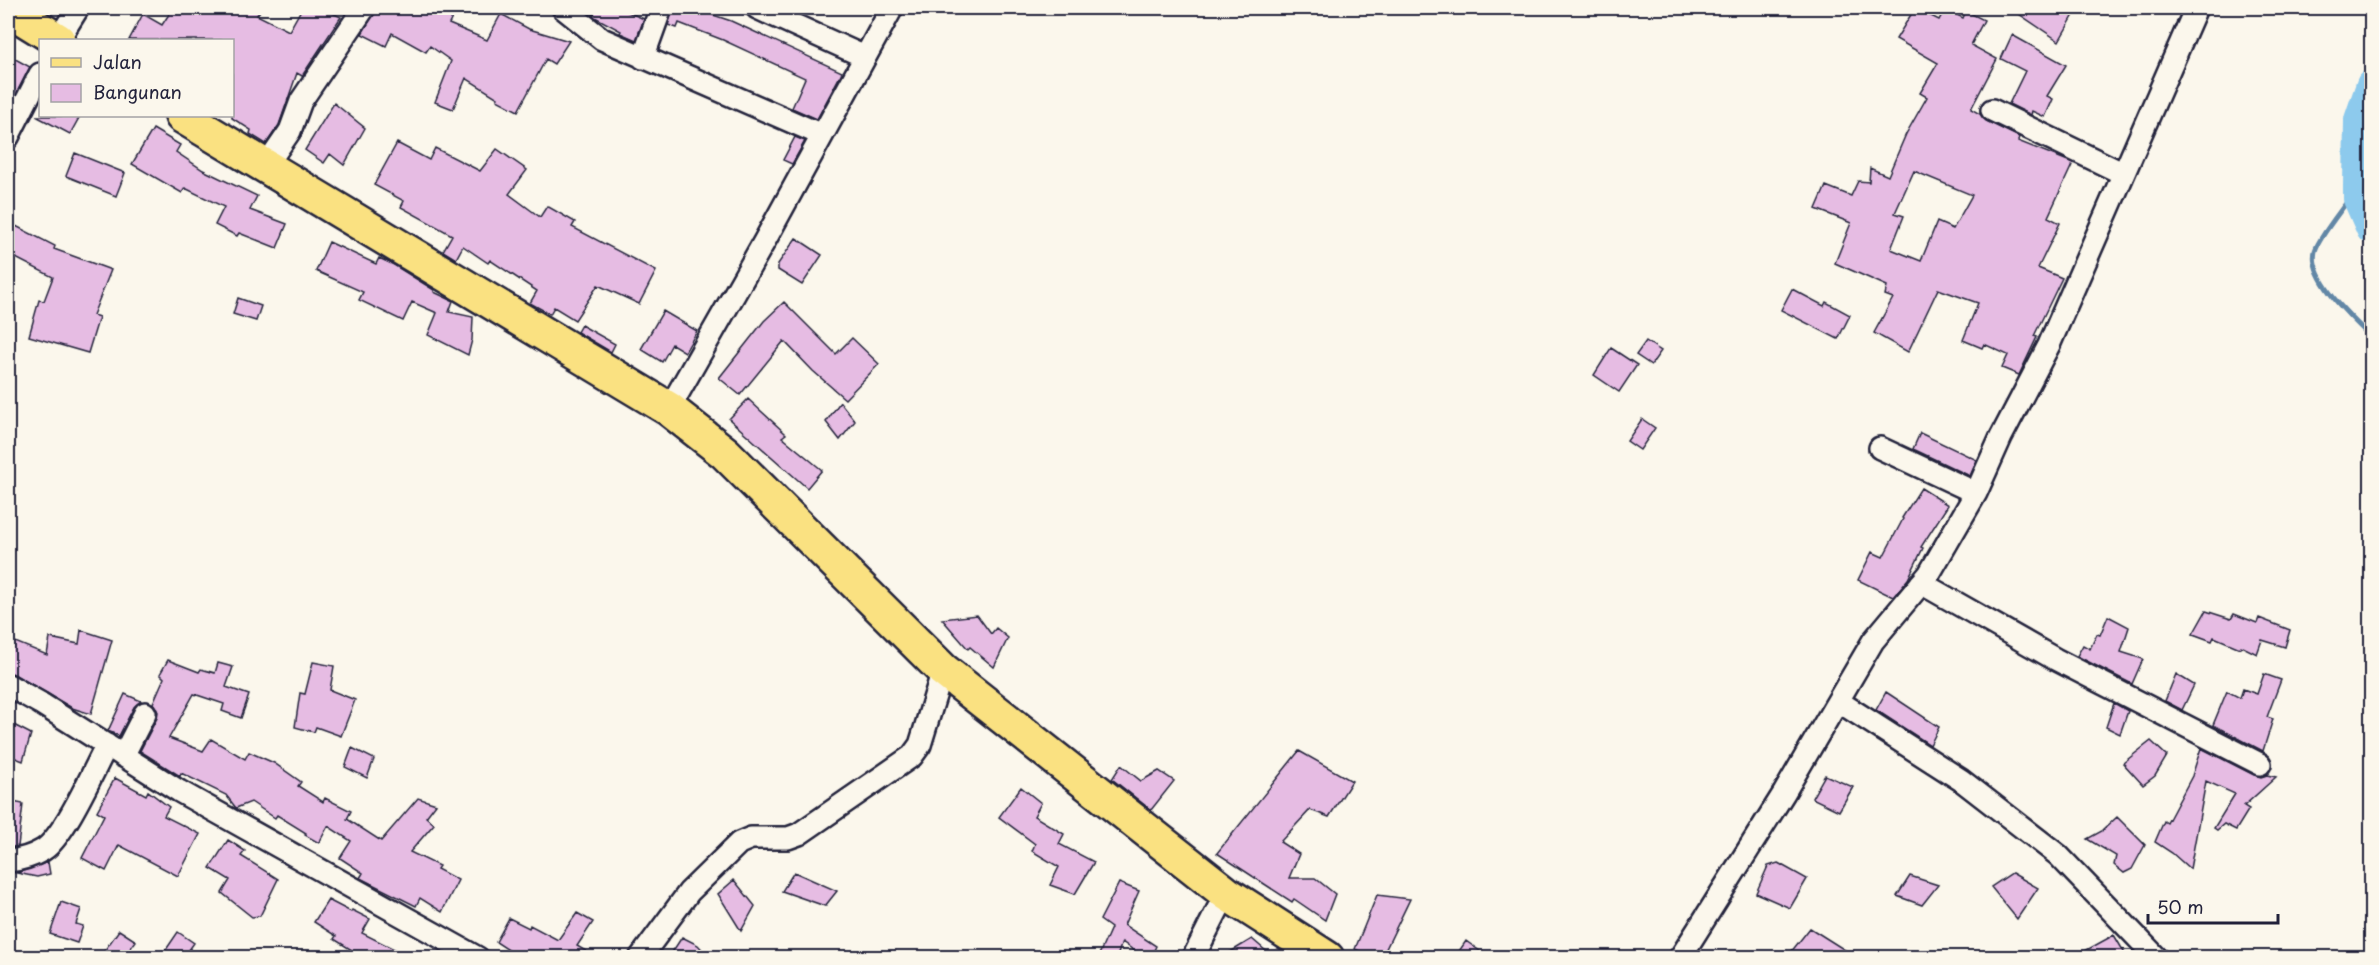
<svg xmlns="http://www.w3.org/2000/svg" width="2379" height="965" viewBox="0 0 2379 965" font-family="'Playpen Sans',sans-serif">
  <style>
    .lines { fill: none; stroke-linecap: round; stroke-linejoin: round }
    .stream { stroke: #6287a6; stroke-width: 5 }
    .river { stroke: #8dcaed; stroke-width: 32 }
    .building { fill: #e6bce3; stroke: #22223b; stroke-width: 1.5; fill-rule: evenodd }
    .street-casing { stroke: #22223b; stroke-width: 26 }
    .primary-casing { stroke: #22223b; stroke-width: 38 }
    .street { stroke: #fbf7ec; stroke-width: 21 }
    .primary { stroke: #fae181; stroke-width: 33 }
  </style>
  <rect width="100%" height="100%" fill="#fbf7ec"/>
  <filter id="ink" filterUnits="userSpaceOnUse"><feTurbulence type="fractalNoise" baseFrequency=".0167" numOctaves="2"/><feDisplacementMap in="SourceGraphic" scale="12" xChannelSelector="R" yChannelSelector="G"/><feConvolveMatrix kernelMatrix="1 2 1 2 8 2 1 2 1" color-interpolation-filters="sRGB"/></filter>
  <g filter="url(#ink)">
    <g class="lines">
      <path class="stream" d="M2359,186C2349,200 2319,236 2315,251C2308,279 2354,320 2372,338"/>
      <path class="river" d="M2372,85L2360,120L2359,186V199L2372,229"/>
    </g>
    <path class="building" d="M173,8H262L257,15L289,31L302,8H322L341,17L302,76L297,73L279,125L266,144L250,134L251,130L232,118V40H129L143,14L162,25Z
      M377,8H457L449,24L487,40L501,14L529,29L569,41L554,64L546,59L518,111L497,100L498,98L466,78L453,109L435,102L451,61L430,46L426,52L392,33L386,46L362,34Z
      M597,8H619L644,19L636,40L620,33L621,31L593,16Z
      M673,8H693L731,21L842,72L817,119L792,108L805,78L723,40L679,23L677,28L668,25Z
      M1915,8L1939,20L1945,9L1963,18L1966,11L1984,20L1971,45L1997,59L1971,109L1980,114L1986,121L2019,137L2018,141L2073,163L2048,217L2060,223L2038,268L2062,278L2034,336L2037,337L2019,375L2002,368L2008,355L1984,344L1982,348L1963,340L1978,303L1938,289L1908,352L1874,333L1893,298L1885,295L1887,286L1835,263L1851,223L1816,209L1826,186L1851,196L1858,181L1869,182L1870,168L1888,176L1906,134L1927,97L1920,93L1938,63L1896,39ZM1914,171L1972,195L1953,229L1937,222L1921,261L1891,249L1904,216L1895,213Z
      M2010,8H2062L2074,15L2059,41Z
      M2012,35L2066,65L2047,96L2053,99L2045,117L2032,111L2031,115L2009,104L2025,71L2001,59Z
      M8,55L30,67L8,110Z
      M334,103L365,128L344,165L330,154L324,163L305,150Z
      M36,116H80L70,134Z
      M153,129L180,145L176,152L203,170L257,196L250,210L287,224L277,248L239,233L237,236L215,225L224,207L185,188L182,193L132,164Z
      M795,137L805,141L792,164L783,160Z
      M397,143L429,160L435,148L480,171L497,149L527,170L509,194L540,217L547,206L575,222L572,227L656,271L639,304L598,285L575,320L554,307L550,314L530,303L537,291L490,260L488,263L463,246L456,259L443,251L452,235L401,207L404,201L374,185Z
      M75,153L125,173L116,196L66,176Z
      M8,222L55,246L54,249L111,270L93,315L99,317L88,353L29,336L39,300L44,301L53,277L8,254Z
      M796,238L822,255L802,285L778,270V264Z
      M329,242L376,264L379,258L394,265L434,290V292L453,301L449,312L473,317L472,340L468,355L428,335L437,313L412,302L403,321L359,300L363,292L316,271Z
      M1792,289L1824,306L1826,302L1850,315L1838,339L1781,310Z
      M238,298L261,306L256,321L233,314Z
      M784,302L836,354L852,338L879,364L845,399L813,371L784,341L740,395L719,378L764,321Z
      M663,311L697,331L685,352L672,344L662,362L641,349Z
      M581,325L615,344L611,352L577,332Z
      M1646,341L1661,351L1651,365L1636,355Z
      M1611,348L1637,365L1619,392L1594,375Z
      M748,399L786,434L782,437L822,470L807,488L729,419Z
      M840,402L855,421L840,440L826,422Z
      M1642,419L1655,428L1640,450L1627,441Z
      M1920,433L1977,460L1970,476L1913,449Z
      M1921,488L1948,505L1921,547L1923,548L1908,579L1893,597L1858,580L1872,552L1883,557L1903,519L1902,518Z
      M2206,611L2231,619L2234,614L2257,623L2259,618L2290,630L2285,647L2262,640L2257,654L2241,646L2240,648L2214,637L2212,641L2193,634Z
      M977,615L991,634L996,628L1008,638L994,667L970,647L968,649L942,619Z
      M2108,616L2129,627L2121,652L2143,659L2132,684L2077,656L2083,645L2090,649L2097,634L2100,635Z
      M81,630L112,640L91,714L72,708L14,674L8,672V639L47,655L50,638L79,644Z
      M168,660L199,672L201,669L215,673L218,663L233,667L226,687L249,695L241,718L222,711L224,704L194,694L169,738L203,751L211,739L245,759L249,752L274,763L301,782L298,786L323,802L325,798L351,811L347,819L381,841L418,798L436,804L426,817L434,824L410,852L439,866L437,869L458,880L442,912L420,898L416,906L360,878L363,873L340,858L351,841L328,826L319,843L305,835L306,833L277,815L275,818L251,802L236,808L226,795L181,773L180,776L140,751L157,718L158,712L153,703L164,678L160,674Z
      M313,662L334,666L330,690L355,700L341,736L316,727L314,732L295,727L300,693L305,694Z
      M2176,674L2194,685L2182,710L2165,701Z
      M2264,674L2281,680L2267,717L2273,719L2263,751L2213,725L2227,691L2240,698L2243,689L2257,694Z
      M1886,692L1939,727L1930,745L1876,710Z
      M125,694L141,701L134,707L119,736L108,731Z
      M2114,703L2128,711L2120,734L2106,727Z
      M8,722L31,734L23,761L8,755Z
      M2151,741L2167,756L2155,776L2143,785L2123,763Z
      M352,748L374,759L367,778L345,767Z
      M2201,748L2254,775L2261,777L2267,775L2276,777L2244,806L2249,809L2236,830L2224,824L2217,830L2214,828L2235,794L2206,781L2190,869L2172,853L2155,842L2164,821L2167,823L2192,776Z
      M1299,751L1352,781L1329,817L1310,810L1280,842L1299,854L1289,878H1315L1335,894L1325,920L1294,899L1292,902L1217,853Z
      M1121,765L1141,781L1159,771L1174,781L1151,810L1112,779Z
      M1825,775L1853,787L1839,811L1812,798Z
      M115,778L146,795L148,791L169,807L164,816L200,834L178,876L119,845L106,871L82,858L104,815L97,811Z
      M1021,787L1041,803L1034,816L1064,834L1059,844L1094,862L1075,894L1050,885L1059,867L1032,851L1035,844L999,817Z
      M8,801L23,804L18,846L8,848Z
      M2117,817L2145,845L2132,869L2124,873L2114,865L2116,856L2087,839L2102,831Z
      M228,840L245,851L241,856L278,879L260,916L252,917L222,893L230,880L210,868Z
      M48,862L50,874L37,877L17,873Z
      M1778,863L1807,879L1790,908L1756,893L1768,866Z
      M794,872L837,891L825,906L782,891Z
      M2012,873L2038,888L2017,919L1991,887Z
      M1910,876L1938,885L1922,905L1897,896Z
      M734,880L755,906L741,931L718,894Z
      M1119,883L1139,891L1124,925L1156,946L1151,957H1143L1122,942L1117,957H1098L1111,928L1100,920Z
      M1377,895L1410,899L1382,957H1372L1355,949Z
      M328,900L351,912L352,910L370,919L362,933L410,957H352L355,952L334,939L336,936L314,922Z
      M61,902L81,909L76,924L83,926L77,943L50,934Z
      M577,913L593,922L577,946L596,957H519L496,942L509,918L529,928L530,925L558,940Z
      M1810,928L1856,957H1787Z
      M119,930L136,941L124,957H100Z
      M178,932L194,943L184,957H161Z
      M2114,935L2127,957H2074Z
      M682,937L698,945L709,957H669Z
      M1252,939L1273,957H1222Z
      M1466,941L1488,957H1455Z"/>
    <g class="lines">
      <defs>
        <path id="street" d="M563,8L602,39L822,135
          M757,8L865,57
          M58,40L78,8
          M643,58L661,8
          M1992,110L2122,173
          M8,137L40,74
          M266,166L290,131L301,101L364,8
          M669,409L764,242L892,8
          M1880,448L1976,493
          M1921,583L2055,659L2260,764
          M8,685L40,703L179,791L478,958
          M1838,701L1961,780L2058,855L2157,958
          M123,756L145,713
          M8,861C20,860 33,856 43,850C65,836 94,769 107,745
          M640,958L689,892L739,843L751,838H788L799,834L912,756L920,745L943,670
          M1193,958L1226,893
          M1680,958L1784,793L1873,641L1929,574L1976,493L2001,437L2049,345L2196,8"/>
        <path id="primary" d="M8,9L58,40
          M182,116L669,409L725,453L943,670L1226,893L1327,958"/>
      </defs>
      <use href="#street" class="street-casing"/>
      <use href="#primary" class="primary-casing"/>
      <use href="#street" class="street"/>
      <use href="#primary" class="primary"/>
    </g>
  </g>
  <rect width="2379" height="965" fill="none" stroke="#fbf7ec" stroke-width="30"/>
  <rect x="15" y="15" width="2349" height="935" fill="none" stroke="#22223b" stroke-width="2" filter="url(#ink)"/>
  <rect x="39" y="39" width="195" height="78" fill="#fbf7ec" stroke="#a4a2a5" stroke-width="1.5"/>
  <rect x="51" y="58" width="30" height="9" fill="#fae181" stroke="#a4a2a5" stroke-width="1.5"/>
  <text x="93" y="69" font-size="18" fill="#22223b">Jalan</text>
  <rect x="51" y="84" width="30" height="18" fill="#e6bce3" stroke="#a4a2a5" stroke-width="1.5"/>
  <text x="93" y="99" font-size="18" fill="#22223b">Bangunan</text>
  <path d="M2148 914v9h130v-9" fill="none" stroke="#22223b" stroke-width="3"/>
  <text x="2157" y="914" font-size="18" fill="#22223b" stroke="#fbf7ec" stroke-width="4.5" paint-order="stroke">50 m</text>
</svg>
